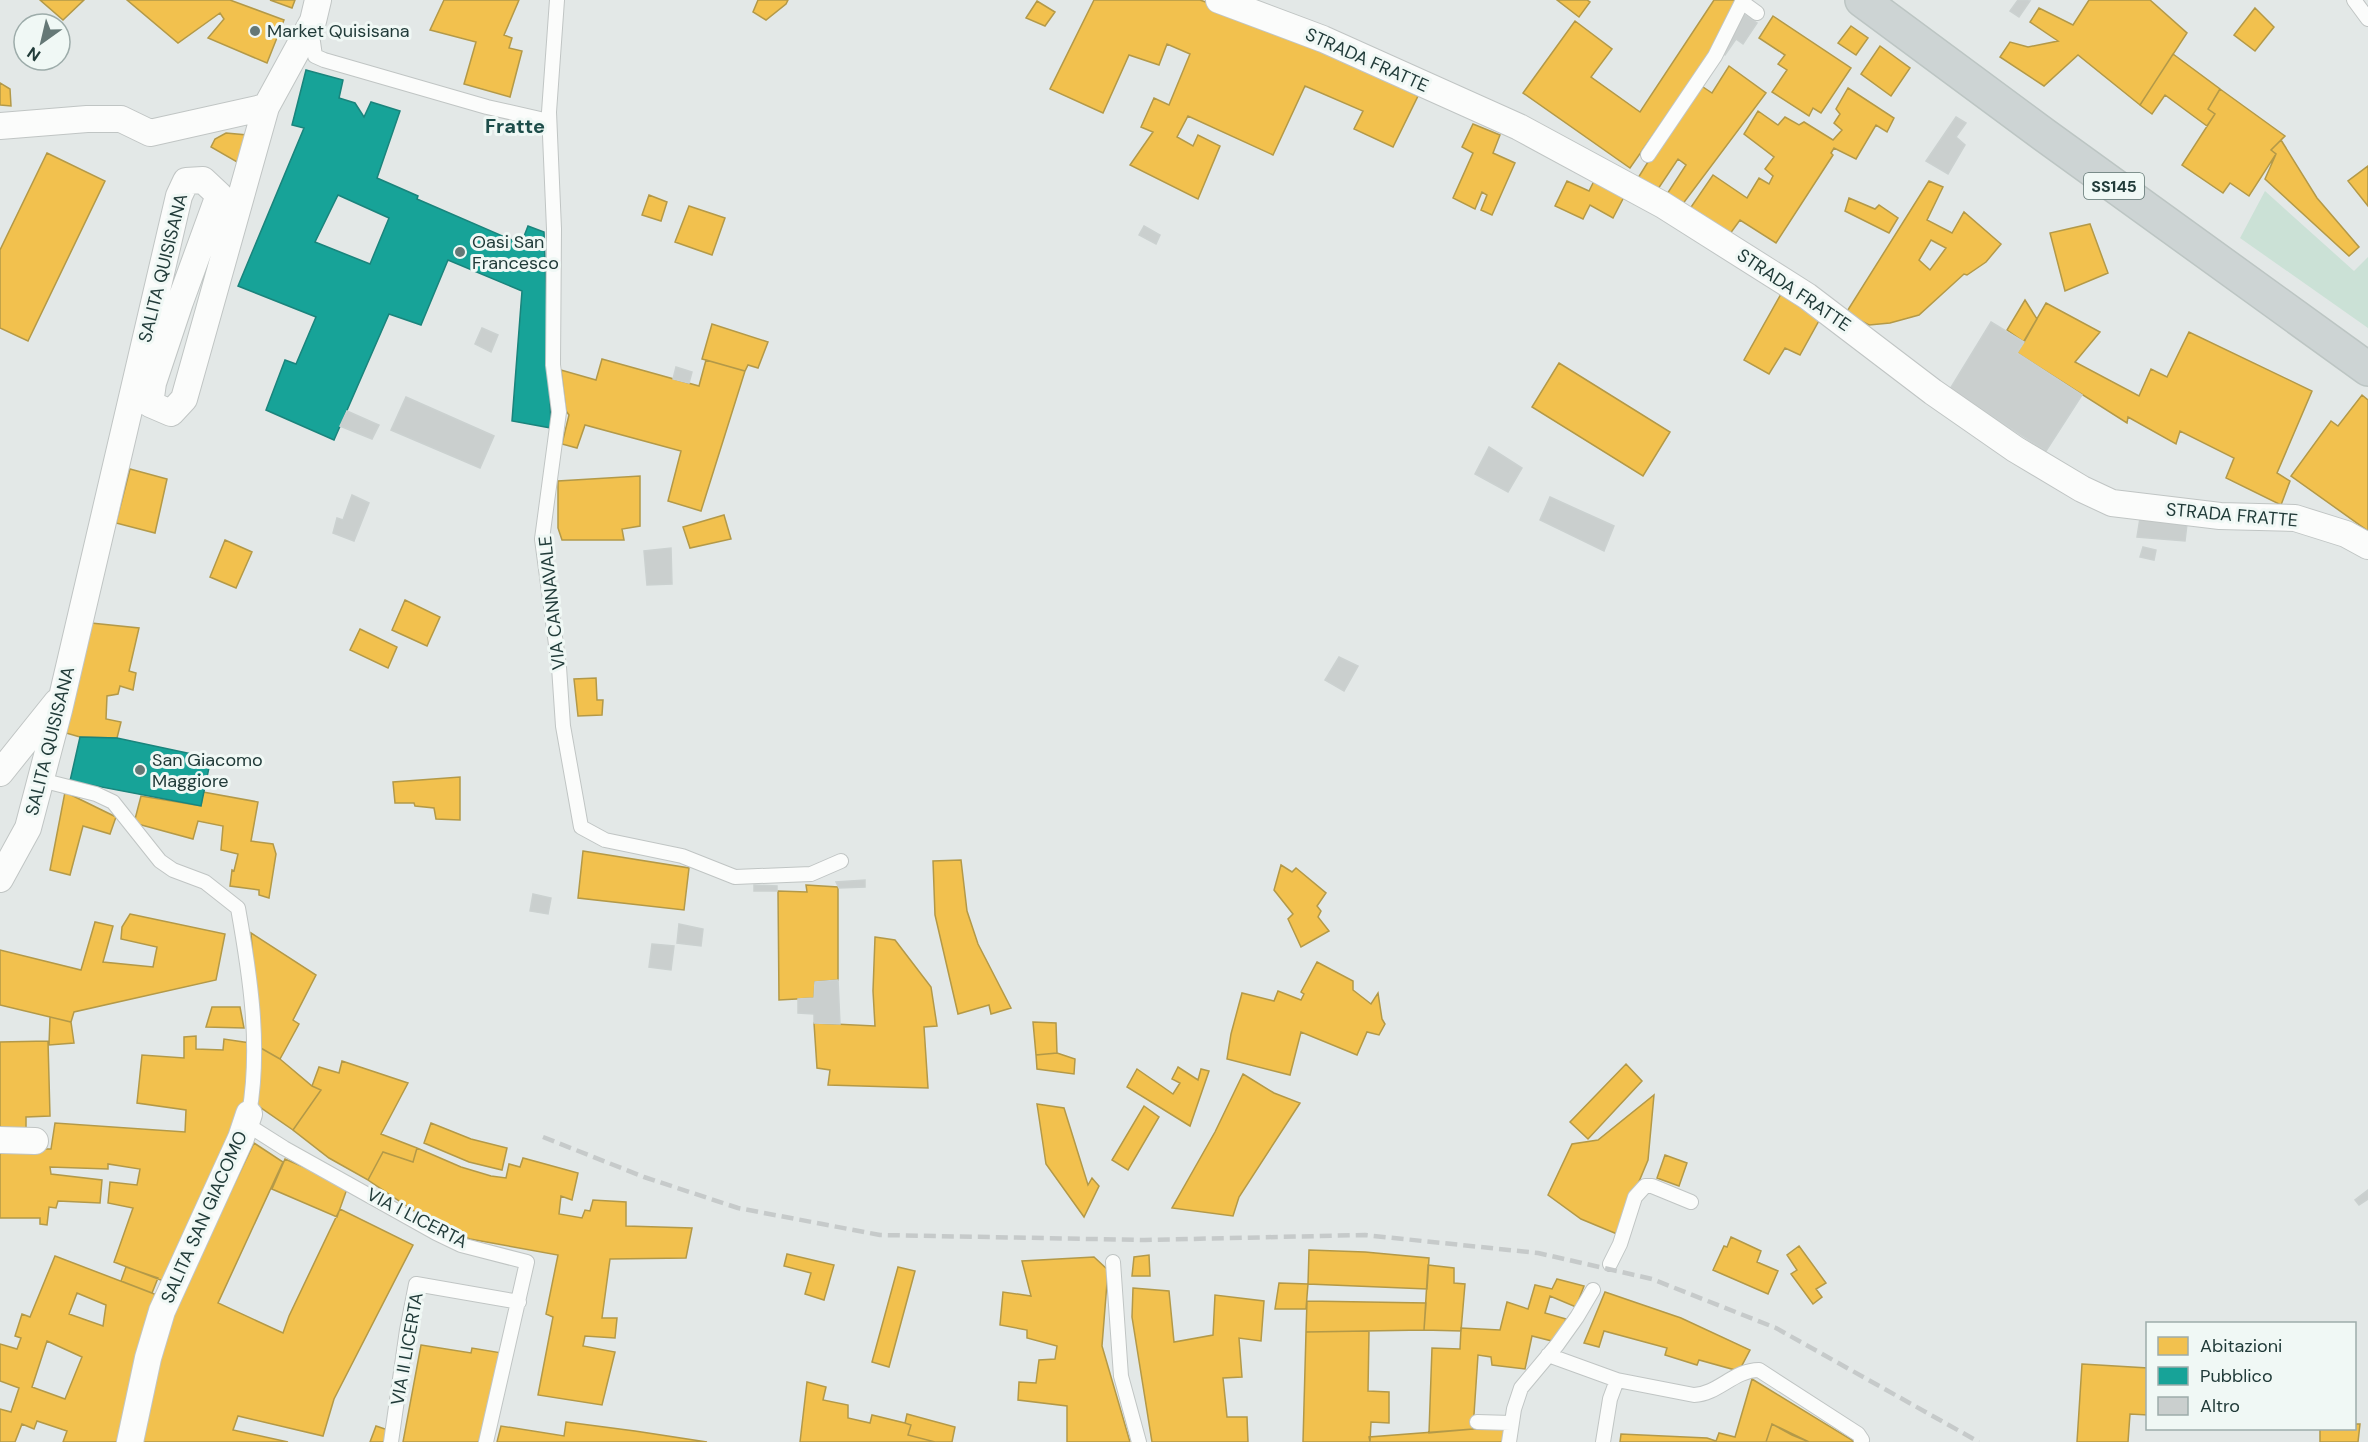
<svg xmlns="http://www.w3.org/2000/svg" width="2368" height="1442" viewBox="0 0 2368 1442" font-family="'DM Sans',sans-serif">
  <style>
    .green { fill: #cbe1d6 }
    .homes { fill: #f2c14e; stroke: #b39948; stroke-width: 1.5; fill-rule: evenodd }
    .public { fill: #17a398; stroke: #1a847c; stroke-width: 1.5; fill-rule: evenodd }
    .building { fill: #cacfce; stroke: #cbd1d0; stroke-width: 1.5 }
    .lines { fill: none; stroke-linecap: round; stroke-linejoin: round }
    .lane-casing { stroke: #c0c5c4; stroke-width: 16 }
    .street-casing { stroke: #c0c5c4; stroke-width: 28 }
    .primary-casing { stroke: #bcc5c3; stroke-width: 36 }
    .lane { stroke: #fbfcfb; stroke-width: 14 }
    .street { stroke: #fbfcfb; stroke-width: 26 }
    .primary { stroke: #cdd4d4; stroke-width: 33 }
    .rail { stroke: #c6caca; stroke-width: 4.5; stroke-dasharray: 12 6; stroke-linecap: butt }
    .poi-dot { fill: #657876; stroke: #f0f8f5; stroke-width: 2 }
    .labels { text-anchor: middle; stroke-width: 6; stroke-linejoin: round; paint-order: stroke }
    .shield { fill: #f0f8f5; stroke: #5f7471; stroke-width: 1.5 }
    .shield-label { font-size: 16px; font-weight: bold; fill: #213b39 }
    .poi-label { font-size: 18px; fill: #213b39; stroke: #f0f8f5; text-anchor: start }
    .street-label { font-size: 18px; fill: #213b39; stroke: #f0f8f5 }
    .neighbourhood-label { font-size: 20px; font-weight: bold; fill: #1d4d4a; stroke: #f0f8f5 }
  </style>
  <rect width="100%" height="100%" fill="#e3e8e7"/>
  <path class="green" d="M2265,191L2354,271L2368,257V328L2240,238Z"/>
  <path class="homes" d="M40,0H84L63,20Z
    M127,0H230L284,20L267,63L208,38L224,19L220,13L178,43Z
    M270,0H295L292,8Z
    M444,0H519L504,35L512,38L509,48L522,51L510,97L464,84L476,42L430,30Z
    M758,0H788L786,4L766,20L753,12Z
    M1094,0H1200L1276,27L1418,96L1393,147L1354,129L1363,111L1305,86L1273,155L1188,116L1177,137L1193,146L1198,135L1220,146L1198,199L1130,165L1153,132L1141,127L1154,98L1169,105L1190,54L1167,44L1159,65L1129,55L1103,113L1050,89Z
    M1557,0H1587L1590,2L1579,17Z
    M1714,0H1747L1630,168L1523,93L1575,21L1612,49L1591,77L1640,112Z
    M2089,0H2150L2187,33L2140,105L2078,55L2044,86L2000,57L2010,42L2028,47L2058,41L2030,22L2039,8L2073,25Z
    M1037,1L1055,12L1045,26L1026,18Z
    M2255,8L2274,27L2255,51L2234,35Z
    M1773,16L1851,68L1821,113L1813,108L1809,116L1772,92L1787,70L1778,64L1785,55L1759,38Z
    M1851,26L1868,38L1856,55L1838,43Z
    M1880,46L1910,68L1891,96L1861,74Z
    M2173,54L2220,89L2208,109L2215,114L2207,126L2165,95L2152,114L2140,105Z
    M1729,66L1766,93L1682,205L1667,194L1686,165L1678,159L1658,189L1638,178L1697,83L1712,93Z
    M0,83L10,89L11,106L0,105Z
    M1848,88L1894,118L1887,132L1876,125L1856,159L1834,148L1831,153L1833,155L1776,243L1740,220L1727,238L1689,210L1713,175L1747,198L1759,178L1769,184L1773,176L1765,169L1774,157L1744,134L1758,111L1778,125L1785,117L1799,125L1804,122L1833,140L1842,130L1834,123L1840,114L1836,109Z
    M2220,89L2285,136L2271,150L2276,154L2249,196L2230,183L2223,193L2182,165L2215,114L2208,109Z
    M1473,124L1500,135L1493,153L1515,163L1492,215L1481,210L1487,195L1482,192L1475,209L1453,198L1473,153L1462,147Z
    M226,133L247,135L237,162L211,147L215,139Z
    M2281,140L2317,198L2359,247L2349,256L2265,179L2276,154L2271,150Z
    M47,153L105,181L28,341L0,328V250Z
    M2368,166V206L2348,181Z
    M1596,177L1626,193L1613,218L1590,205L1583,219L1555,206L1567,181L1589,191Z
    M1929,181L1943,187L1927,220L1952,233L1964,212L2001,244L1986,262L1967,275L1964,274L1919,315L1890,323L1869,325L1846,313ZM1931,240L1946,248L1930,270L1919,260Z
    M649,195L667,202L661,221L642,215Z
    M1849,198L1875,209L1879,205L1898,218L1889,233L1845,211Z
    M689,206L725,218L712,255L675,242Z
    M2090,224L2108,273L2065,291L2050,233Z
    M1781,294L1821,317L1800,355L1785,348L1769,374L1744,360Z
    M2025,300L2037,319L2024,342L2007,330Z
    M2046,303L2100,332L2075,362L2139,396L2151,369L2167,377L2189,332L2312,391L2277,473L2290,481L2281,505L2226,478L2234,458L2180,431L2176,444L2128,417L2127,423L2017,353Z
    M712,324L768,342L758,368L748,365L745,371L702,359Z
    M602,359L699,386L706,360L745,371L701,511L668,501L681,451L585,425L577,448L562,444L569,415L566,411L561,370L596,380Z
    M1559,363L1670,432L1643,476L1532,407Z
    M2362,395L2368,400V531L2291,476L2331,421L2338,426Z
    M130,469L167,479L155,533L116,523Z
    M640,476V526L622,529L624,540H562L558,528V481Z
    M724,515L731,539L690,548L683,527Z
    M225,540L252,552L236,588L210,577Z
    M405,600L440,617L427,646L392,630Z
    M91,623L139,628L129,671L136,673L133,690L120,686L118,694L107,696L106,719L121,722L117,738L80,737L66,733Z
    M360,629L397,647L388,668L350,650Z
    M596,678L597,700H603L602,715L578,716L574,679Z
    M460,777V820L436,819L434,808L415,806L414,803H395L393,782Z
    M65,792L116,817L110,834L83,826L70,875L50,870Z
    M203,792L258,802L251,841L273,844L276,854L269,898L259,895V890L230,886L232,870L234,871L238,854L221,850L223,826L198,821L193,839L134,823L141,796L201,806Z
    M583,851L689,868L684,910L578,898Z
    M961,860L967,911L978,944L1011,1008L991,1014L989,1005L958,1014L935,915L933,861Z
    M1281,865L1292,872L1296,868L1326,893L1317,906L1321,911L1318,917L1329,931L1301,947L1288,919L1293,914L1274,890Z
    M806,885L838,887V980L815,982L814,998L779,1000L778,891L807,892Z
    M130,914L225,934L216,980L74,1012L71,1022L0,1005V950L81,970L95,922L113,926L103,962L153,967L157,947L121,939L122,927Z
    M251,933L316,975L293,1020L299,1024L280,1059L259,1047Z
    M875,937L895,940L931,987L937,1026L924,1027L928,1088L828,1085L830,1070L817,1068L814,1023L875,1026L873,991Z
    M1317,962L1353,981V990L1371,1004L1378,993L1382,1019L1385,1024L1379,1035L1367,1032L1357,1055L1301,1032L1290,1075L1227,1059L1231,1034L1242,993L1274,1001L1278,991L1301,1000L1304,994L1301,992Z
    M212,1007H240L244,1028L206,1027Z
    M50,1017L71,1022L74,1043L49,1045Z
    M1033,1022L1056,1023L1057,1053L1036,1055Z
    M196,1036V1049L223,1050L224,1039L250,1043L244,1113L166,1282L114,1262L133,1208L108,1203L110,1182L137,1185L140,1169L108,1164V1169L50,1167L51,1174L102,1180L100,1203L58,1201L56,1208L49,1207L47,1225L40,1224V1218H0V1149H51L55,1123L185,1132L186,1110L137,1103L142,1055L184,1058V1037Z
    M48,1041L50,1116L26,1117V1128L0,1129V1042Z
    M259,1047L280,1059L312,1086L321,1090L293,1130L257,1105Z
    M1057,1053L1075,1059L1074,1074L1037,1069L1036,1055Z
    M342,1061L408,1083L381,1134L417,1148L413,1162L383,1152L368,1180L329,1158L293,1130L321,1090L312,1086L319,1067L339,1073Z
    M1626,1064L1642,1081L1588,1139L1570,1122Z
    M1178,1067L1198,1080L1201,1069L1209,1071L1190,1126L1127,1087L1137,1069L1173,1094L1180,1083L1172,1079Z
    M1243,1074L1274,1093L1300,1103L1239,1197L1233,1216L1172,1208L1215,1132Z
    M1654,1095L1648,1160L1617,1234L1581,1219L1548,1195L1572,1144L1598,1140Z
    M1037,1104L1064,1108L1088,1185L1092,1178L1099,1186L1084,1217L1046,1164Z
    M1144,1106L1159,1117L1128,1170L1112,1160Z
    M431,1123L471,1139L507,1148L502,1170L469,1162L424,1143Z
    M254,1143L283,1162L218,1303L283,1333L289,1316L340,1209L413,1245L334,1399L323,1436L238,1416L233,1430L288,1442H141L159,1354L177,1303Z
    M417,1148L461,1167L491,1176L506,1178L509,1164L520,1167L523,1158L578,1173L572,1200L561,1196L559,1214L582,1218L585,1210L590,1211L593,1200L626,1202V1226L692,1228L686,1258L610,1259L602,1318H617L615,1338L585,1336L583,1346L615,1352L602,1405L538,1395L553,1317L546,1314L558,1255L470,1239L441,1229L368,1180L383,1152L413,1162Z
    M1665,1155L1687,1163L1679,1186L1657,1178Z
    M285,1159L348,1186L337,1217L272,1189Z
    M1731,1237L1761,1251L1757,1262L1778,1271L1768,1294L1713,1270L1724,1246L1727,1247Z
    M1799,1246L1826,1283L1816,1289L1822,1297L1813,1304L1791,1274L1797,1270L1787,1255Z
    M1309,1250L1365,1252L1429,1258L1427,1289L1308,1284Z
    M787,1254L834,1265L824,1300L805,1294L811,1273L784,1266Z
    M1149,1255L1150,1276H1132L1134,1257Z
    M55,1256L157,1295L120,1442H63L67,1431L37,1421L34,1429L22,1424L15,1442H0V1409L11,1412L19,1388L0,1381V1344L17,1349L21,1338L15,1336L22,1314L30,1317ZM77,1293L106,1305L103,1326L69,1314ZM47,1341L82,1357L65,1399L32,1387Z
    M1094,1257L1108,1270L1102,1346L1130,1442H1067V1406L1018,1400L1019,1382L1036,1383L1039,1360L1055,1359L1057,1346L1027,1338V1330L1000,1325L1003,1292L1031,1296L1022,1261Z
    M1428,1265L1454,1268V1283L1465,1284L1461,1331L1424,1330Z
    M126,1267L158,1278L152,1293L121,1281Z
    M898,1267L915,1271L889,1367L872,1362Z
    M1557,1279L1584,1286L1576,1307L1550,1296L1545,1313L1566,1319L1556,1342L1532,1336L1525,1369L1492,1365L1491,1357L1478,1355L1473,1429L1429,1433L1432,1348L1460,1349L1461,1328L1500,1330L1507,1302L1528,1309L1535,1285L1552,1289Z
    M1279,1283L1308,1284L1306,1309H1275Z
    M1133,1288L1169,1291L1174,1342L1213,1335L1215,1295L1264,1301L1261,1341L1239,1338L1242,1377L1223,1378L1227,1417H1247L1248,1442H1152L1132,1317Z
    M1605,1292L1681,1318L1750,1350L1739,1371L1699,1360L1697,1365L1665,1355L1667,1348L1604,1331L1599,1347L1584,1343Z
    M1307,1301L1426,1303L1424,1330L1306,1332Z
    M1369,1331L1368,1391L1389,1392V1423L1371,1422L1370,1442H1303L1306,1332Z
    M421,1345L471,1353L472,1348L502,1353L483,1442H403Z
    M2082,1364L2148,1368V1415L2130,1414L2128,1442H2077Z
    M1752,1379L1855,1442H1809L1772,1424L1766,1442H1620L1621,1434L1707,1438L1716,1441L1719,1433L1735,1437Z
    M807,1382L826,1387L823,1400L848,1405V1418L870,1423L872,1415L905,1423L911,1425L908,1435L935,1442H800Z
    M907,1414L955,1427L952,1442H935L908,1435L911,1425L905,1423Z
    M566,1422L635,1431L707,1442H497L501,1426L564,1436Z
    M1772,1424L1792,1435L1809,1442H1766Z
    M2354,1424H2360L2358,1442H2320V1428H2354Z
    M376,1426L394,1432L392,1442H370Z
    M1473,1429H1507L1506,1442H1370L1369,1437Z"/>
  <path class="public" d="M306,70L343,80L339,98L355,103L364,117L371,102L400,111L377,178L418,196L417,199L521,244L528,226L544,232L551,428L512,421L522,291L448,260L421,325L389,314L334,440L266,410L285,360L296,364L316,317L238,286L304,128L292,125ZM338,195L389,218L370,264L315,242Z
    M80,737L117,738L211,758L201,806L70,781Z"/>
  <path class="building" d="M2018,0L2030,1L2019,17L2010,11Z
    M1739,11L1757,23L1743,44L1736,39L1725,55L1715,47Z
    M1956,117L1966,123L1956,137L1965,145L1948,174L1926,161Z
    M1144,226L1160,235L1156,244L1139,235Z
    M1991,322L2024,342L2017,353L2082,395L2046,451L1950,389Z
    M482,328L498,335L491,352L475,344Z
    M676,367L692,372L689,383L673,379Z
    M406,397L494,436L480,468L391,430Z
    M347,411L379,425L372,439L340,426Z
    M1489,447L1522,468L1508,492L1475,474Z
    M352,495L369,503L354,541L333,533L337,518L343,520Z
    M1550,497L1614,526L1604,551L1540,520Z
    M2140,518L2187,524L2185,541L2137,537Z
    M2143,547L2156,550L2154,560L2140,557Z
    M671,548L672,584L647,585L644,551Z
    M1339,657L1358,666L1344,691L1325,680Z
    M865,880V887L839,888L836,882Z
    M754,885L777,886V891H754Z
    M533,894L551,898L548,914L530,911Z
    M679,924L703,929L701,946L677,943Z
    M652,944L674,946L671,970L649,967Z
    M838,980L840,1024L814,1023V1014L798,1013V999L814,998L815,982Z
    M2368,1190V1199L2359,1205L2355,1200Z"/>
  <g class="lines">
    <defs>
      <path id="lane" d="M557,0L549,112L554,229L553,365L559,412L542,539L559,667L563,726L581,827L605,840L682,856L735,877L811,874L841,861
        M2354,0L2368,19
        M311,28L315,56L324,60L487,107L549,121
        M1648,155L1715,56L1742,2L1757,13
        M41,780L96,794L113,802L160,861L173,870L205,882L238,908C250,975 261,1046 249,1114
        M246,1124L284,1148L436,1233L461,1245L527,1262L486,1442
        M1113,1262L1121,1376L1139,1442
        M1610,1264L1620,1244L1635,1197L1645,1186H1652L1691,1202
        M1548,1355L1617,1380L1694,1395C1718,1394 1734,1370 1759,1370L1858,1434L1862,1440L1861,1442
        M1477,1422L1511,1423
        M391,1442L407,1330L416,1284L519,1302
        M1509,1442L1514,1409L1521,1388L1557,1345L1577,1317L1593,1290
        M1603,1442L1610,1399L1617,1380"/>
      <path id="street" d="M1219,0L1323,39L1519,127L1663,205L1807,296L1933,392L2015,449L2082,489L2112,503L2220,516L2295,518L2346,534L2368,546
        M0,126L87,119H121L150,133L266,107
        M0,773L57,702
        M0,879L28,828L59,710L179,196L186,181L203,180L219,195L180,302L153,383L150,404L171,413L184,399L266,107L313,21L318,0
        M0,1140L35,1141
        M130,1442L148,1358L162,1311L241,1138L249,1114"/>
      <path id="primary" d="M1862,0L2043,134L2368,369"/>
    </defs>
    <use href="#lane" class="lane-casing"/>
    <use href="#street" class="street-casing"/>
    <use href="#primary" class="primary-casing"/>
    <use href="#lane" class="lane"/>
    <use href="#street" class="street"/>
    <use href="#primary" class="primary"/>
    <path class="rail" d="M543,1137L644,1177L738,1208L880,1235L1145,1240L1365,1235L1538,1253L1652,1279L1776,1328L1979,1442"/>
  </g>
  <g class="poi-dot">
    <circle cx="255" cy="31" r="6"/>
    <circle cx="460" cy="252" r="6"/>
    <circle cx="140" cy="770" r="6"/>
  </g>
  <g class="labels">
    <rect class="shield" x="2084" y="173" width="60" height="26" rx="4.5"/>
    <g class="shield-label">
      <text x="2114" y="192">SS145</text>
    </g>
    <g class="poi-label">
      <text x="267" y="37">Market Quisisana</text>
      <text x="472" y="248">Oasi San<tspan x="472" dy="21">Francesco</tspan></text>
      <text x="152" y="766">San Giacomo<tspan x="152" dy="21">Maggiore</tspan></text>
    </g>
    <g class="street-label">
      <text transform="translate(1367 60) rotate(24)" y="6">STRADA FRATTE</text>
      <text transform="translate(163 268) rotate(-76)" y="6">SALITA QUISISANA</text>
      <text transform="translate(1794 290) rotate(34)" y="6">STRADA FRATTE</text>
      <text transform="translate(2232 515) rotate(5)" y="6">STRADA FRATTE</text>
      <text transform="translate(552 603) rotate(-96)" y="6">VIA CANNAVALE</text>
      <text transform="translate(50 741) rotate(-76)" y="6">SALITA QUISISANA</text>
      <text transform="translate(204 1217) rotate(-66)" y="6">SALITA SAN GIACOMO</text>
      <text transform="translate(417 1218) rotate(27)" y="6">VIA I LICERTA</text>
      <text transform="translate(407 1349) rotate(-80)" y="6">VIA II LICERTA</text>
    </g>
    <g class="neighbourhood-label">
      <text x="515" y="133">Fratte</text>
    </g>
  </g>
  <rect x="2146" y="1322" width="210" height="108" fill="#f0f8f5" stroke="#9dacaa" stroke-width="1.5"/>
  <rect x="2158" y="1337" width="30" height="18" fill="#f2c14e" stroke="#9dacaa" stroke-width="1.5"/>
  <text x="2200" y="1352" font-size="18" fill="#213b39">Abitazioni</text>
  <rect x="2158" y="1367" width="30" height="18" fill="#17a398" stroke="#9dacaa" stroke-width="1.5"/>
  <text x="2200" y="1382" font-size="18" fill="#213b39">Pubblico</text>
  <rect x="2158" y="1397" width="30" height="18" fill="#cacfce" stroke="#9dacaa" stroke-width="1.5"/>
  <text x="2200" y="1412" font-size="18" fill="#213b39">Altro</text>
  <g transform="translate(42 42) rotate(214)"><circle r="28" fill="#f0f8f5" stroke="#9dacaa" stroke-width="1.5"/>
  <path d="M0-4.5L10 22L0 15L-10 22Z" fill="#657876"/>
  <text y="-9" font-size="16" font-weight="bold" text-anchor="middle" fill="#213b39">N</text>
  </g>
</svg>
